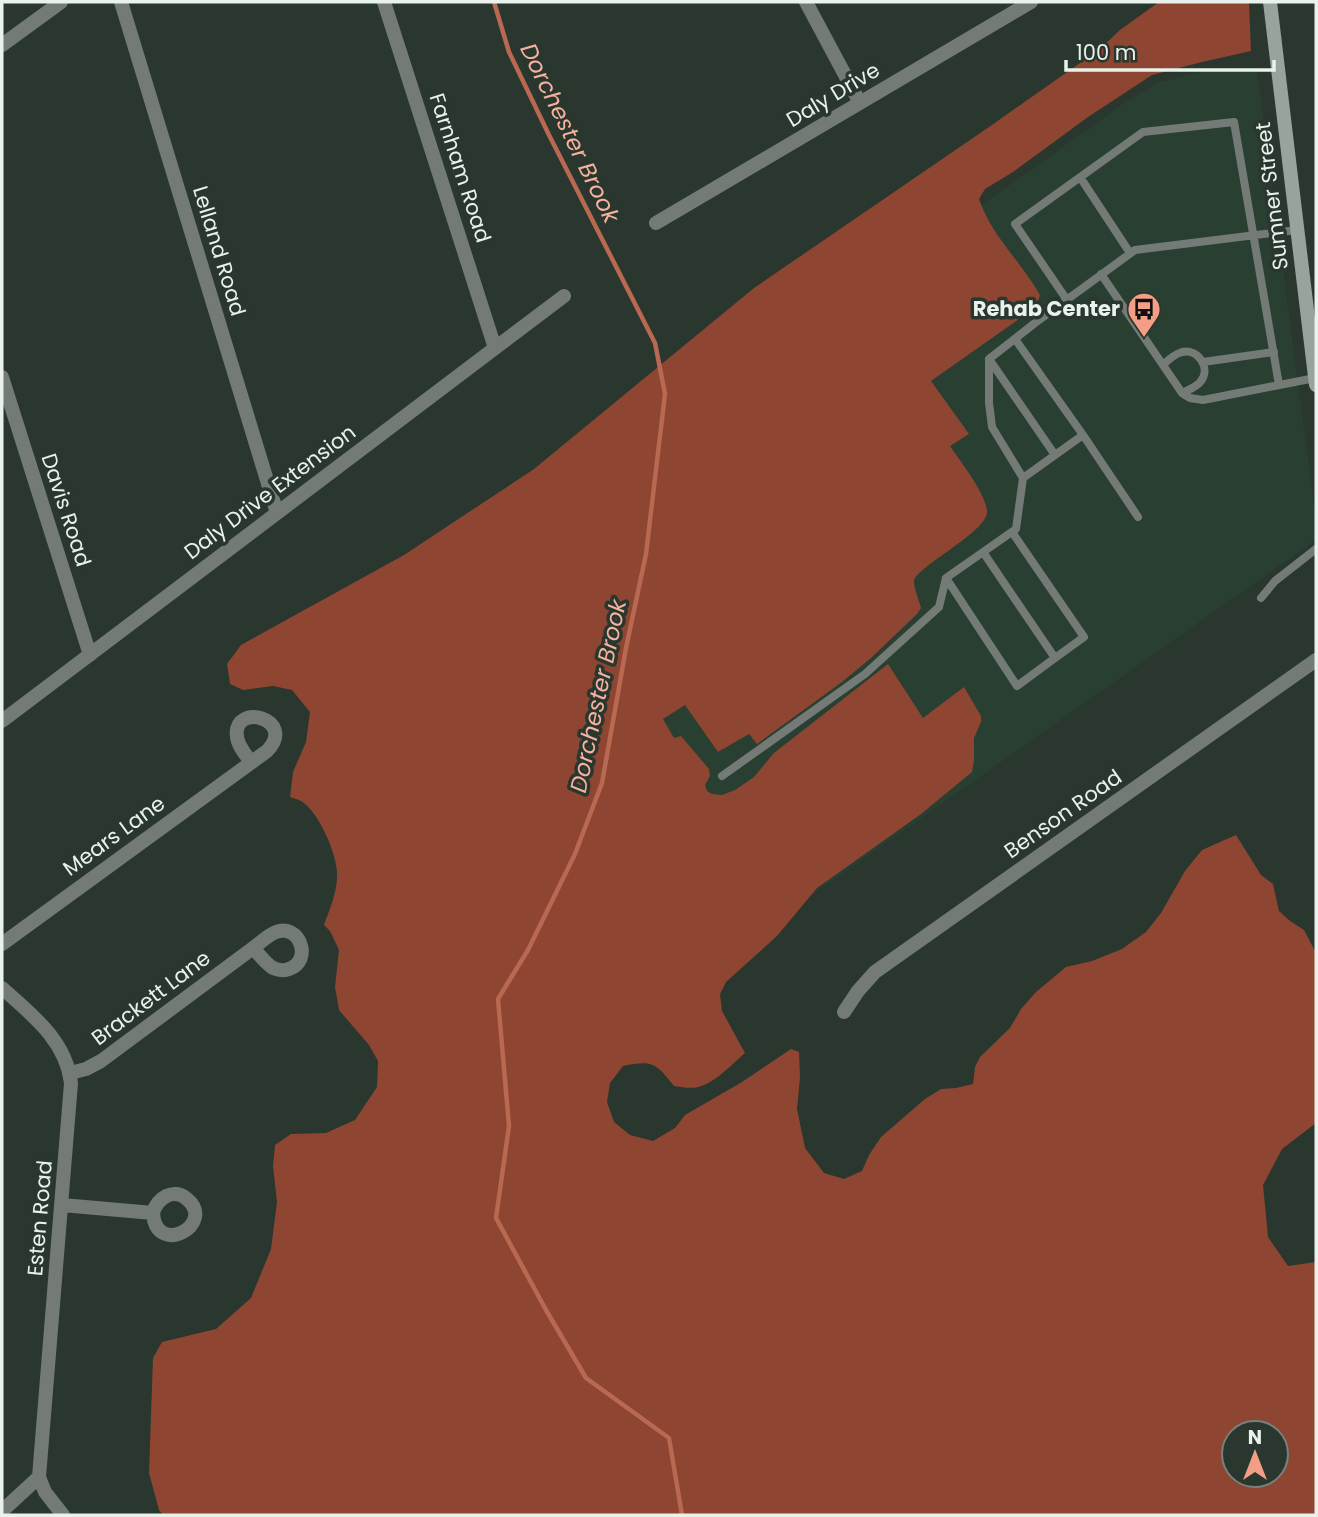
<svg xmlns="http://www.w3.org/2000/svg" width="1318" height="1517" viewBox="0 0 1318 1517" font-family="Poppins,sans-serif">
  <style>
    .built { fill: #293f32 }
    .green { fill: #8e4632; fill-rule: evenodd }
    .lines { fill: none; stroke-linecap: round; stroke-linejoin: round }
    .stream { stroke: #b96851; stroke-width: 4.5 }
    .lane { stroke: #747b77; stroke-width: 8 }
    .street { stroke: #747b77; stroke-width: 14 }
    .secondary { stroke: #97a39c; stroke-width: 14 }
    .labels { text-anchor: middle; stroke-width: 7; stroke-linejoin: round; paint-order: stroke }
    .street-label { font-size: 21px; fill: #e9f2ec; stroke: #29372f }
    .poi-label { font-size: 21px; font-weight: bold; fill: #e9f2ec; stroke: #29372f; text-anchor: end }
    .water-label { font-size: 23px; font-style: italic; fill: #f6b29f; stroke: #29372f }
  </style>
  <rect width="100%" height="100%" fill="#29372f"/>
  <path class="built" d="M1218,69L1257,71L1316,520V540L683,986L621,463L1127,101L1157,83L1199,72Z"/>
  <path class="green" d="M1159,2H1249L1251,51L1202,62L1152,75L1088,117L1013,172L985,189L979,199C992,237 1021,261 1040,295L1037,304L1026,314L931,381L969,434L950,446C960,461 987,495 987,512C987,532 916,567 914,581C914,589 919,600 921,608L917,614L871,658L842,682L757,744L749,734L718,752L685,705L663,719L674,738L681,736L709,769L710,776L705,785L707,791L712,794L722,795L735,790L754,777L774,753L888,664L923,718L964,687L981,716V722L974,738V760L972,772L921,814L817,888L777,936L726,982L720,994L722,1011L745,1053C731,1065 715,1083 698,1087C690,1089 682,1087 674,1086C656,1063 652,1060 623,1066L610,1083L607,1102L614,1122L630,1135L653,1141L675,1128L685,1115L742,1082L791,1049L799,1052L800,1078L797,1109L805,1148L824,1173L844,1179L862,1171L869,1155L881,1137L925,1099L941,1089L956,1088L973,1084L975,1067L980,1057L1010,1028L1021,1009L1036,992L1066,967L1092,961L1122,949L1146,932L1161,913L1185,871L1202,850L1236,835L1261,875L1273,884L1279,911L1290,921L1304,930L1316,953V1123L1282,1149L1263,1185L1268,1237L1288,1266L1316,1262V1515H163L159,1510L149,1473L153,1358L162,1342L216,1329L251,1298L271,1249L277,1202L273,1166L275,1145L291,1134L326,1133L355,1120L377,1087L378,1061L369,1045L339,1010L335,987L339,950L330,931L324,925C330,908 338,891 337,872C336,853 320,816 305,804C301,800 296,799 290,797L293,772L306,742L310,712L292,690L273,686L243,690L230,684L227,664L241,645L404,555L534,469L754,288L989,127L1100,49L1120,30ZM1234,1433H1276V1475H1234Z"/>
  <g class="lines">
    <path class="stream" d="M494,2L509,52L549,135L655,343L665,394L646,554L626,648L602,783L575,854L528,950L498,999L509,1126L496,1218L546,1310L586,1378L669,1438L682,1515"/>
    <path class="lane" d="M1080,177L1130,253
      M1101,274L1182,393L1190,398L1203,400L1315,378
      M1067,300L1015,224L1143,132L1234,122L1279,385
      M1015,339L1083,435L1138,517
      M989,359L1055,455
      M1203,362L1274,352
      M1163,365C1168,360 1175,354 1182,352C1198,348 1211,368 1201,381C1197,387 1188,390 1182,393
      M1023,478L1083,435
      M1012,532L1084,637L1055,658
      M946,578L1017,686L1055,658L983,552
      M1261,598L1275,581L1316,549
      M722,776L865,674L939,607L946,578L1016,529L1023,478L992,427L989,403V359L1035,323L1135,250L1297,230"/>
    <path class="street" d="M121,2L277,513
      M384,2L495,348
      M806,2L860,103
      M2,45L61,2
      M656,223L1031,2
      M2,377L90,655
      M2,721L564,296
      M2,944L267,751C298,719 232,701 237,737C238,746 246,755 251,762
      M2,988C31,1014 66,1040 71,1083L39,1477L45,1492L63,1515
      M844,1012L858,991L875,972L1316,660
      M70,1073L86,1069L101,1061L253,948C260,943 268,935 276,932C300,923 313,961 289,969C284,971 278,970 273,968C265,963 259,954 253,948
      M62,1205L153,1213C157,1198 174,1187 187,1199C217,1224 156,1258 153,1213
      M2,1511L39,1477"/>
    <path class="secondary" d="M1270,2L1316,385"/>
  </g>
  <defs>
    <symbol id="bus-pin" viewBox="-11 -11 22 30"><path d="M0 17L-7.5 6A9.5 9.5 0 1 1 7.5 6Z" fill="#f49e87" stroke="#29372f"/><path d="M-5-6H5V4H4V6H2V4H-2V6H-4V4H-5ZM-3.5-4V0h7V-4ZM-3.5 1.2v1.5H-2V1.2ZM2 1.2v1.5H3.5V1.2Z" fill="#111"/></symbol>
  </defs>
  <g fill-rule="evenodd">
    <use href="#bus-pin" x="1125" y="290" width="38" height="52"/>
  </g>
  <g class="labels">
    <g class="street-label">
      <text transform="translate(833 95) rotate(-31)" y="7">Daly Drive</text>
      <text transform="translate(460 168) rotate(72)" y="7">Farnham Road</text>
      <text transform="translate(1272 196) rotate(-97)" y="7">Sumner Street</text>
      <text transform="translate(219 251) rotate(73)" y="7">Lelland Road</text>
      <text transform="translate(270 492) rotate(-37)" y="7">Daly Drive Extension</text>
      <text transform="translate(66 510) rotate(72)" y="7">Davis Road</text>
      <text transform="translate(1063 814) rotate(-35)" y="7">Benson Road</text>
      <text transform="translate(114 836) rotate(-36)" y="7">Mears Lane</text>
      <text transform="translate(151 998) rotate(-37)" y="7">Brackett Lane</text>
      <text transform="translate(40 1218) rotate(-85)" y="7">Esten Road</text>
    </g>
    <g class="poi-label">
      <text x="1120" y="316">Rehab Center</text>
    </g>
    <g class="water-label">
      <text transform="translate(570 133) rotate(64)" y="8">Dorchester Brook</text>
      <text transform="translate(598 696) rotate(-78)" y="8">Dorchester Brook</text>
    </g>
  </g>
  <rect width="1318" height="1517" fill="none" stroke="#e9f2ec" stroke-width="7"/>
  <g transform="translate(1255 1454)"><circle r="33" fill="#29372f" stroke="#76827b" stroke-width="2"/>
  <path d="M0-5L12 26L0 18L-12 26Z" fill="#f49e87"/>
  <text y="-10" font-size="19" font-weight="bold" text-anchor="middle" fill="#e9f2ec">N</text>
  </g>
  <path d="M1066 60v10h208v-10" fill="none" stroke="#e9f2ec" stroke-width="3.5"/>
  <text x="1076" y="60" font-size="21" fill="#e9f2ec" stroke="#29372f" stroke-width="5" paint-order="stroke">100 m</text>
</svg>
